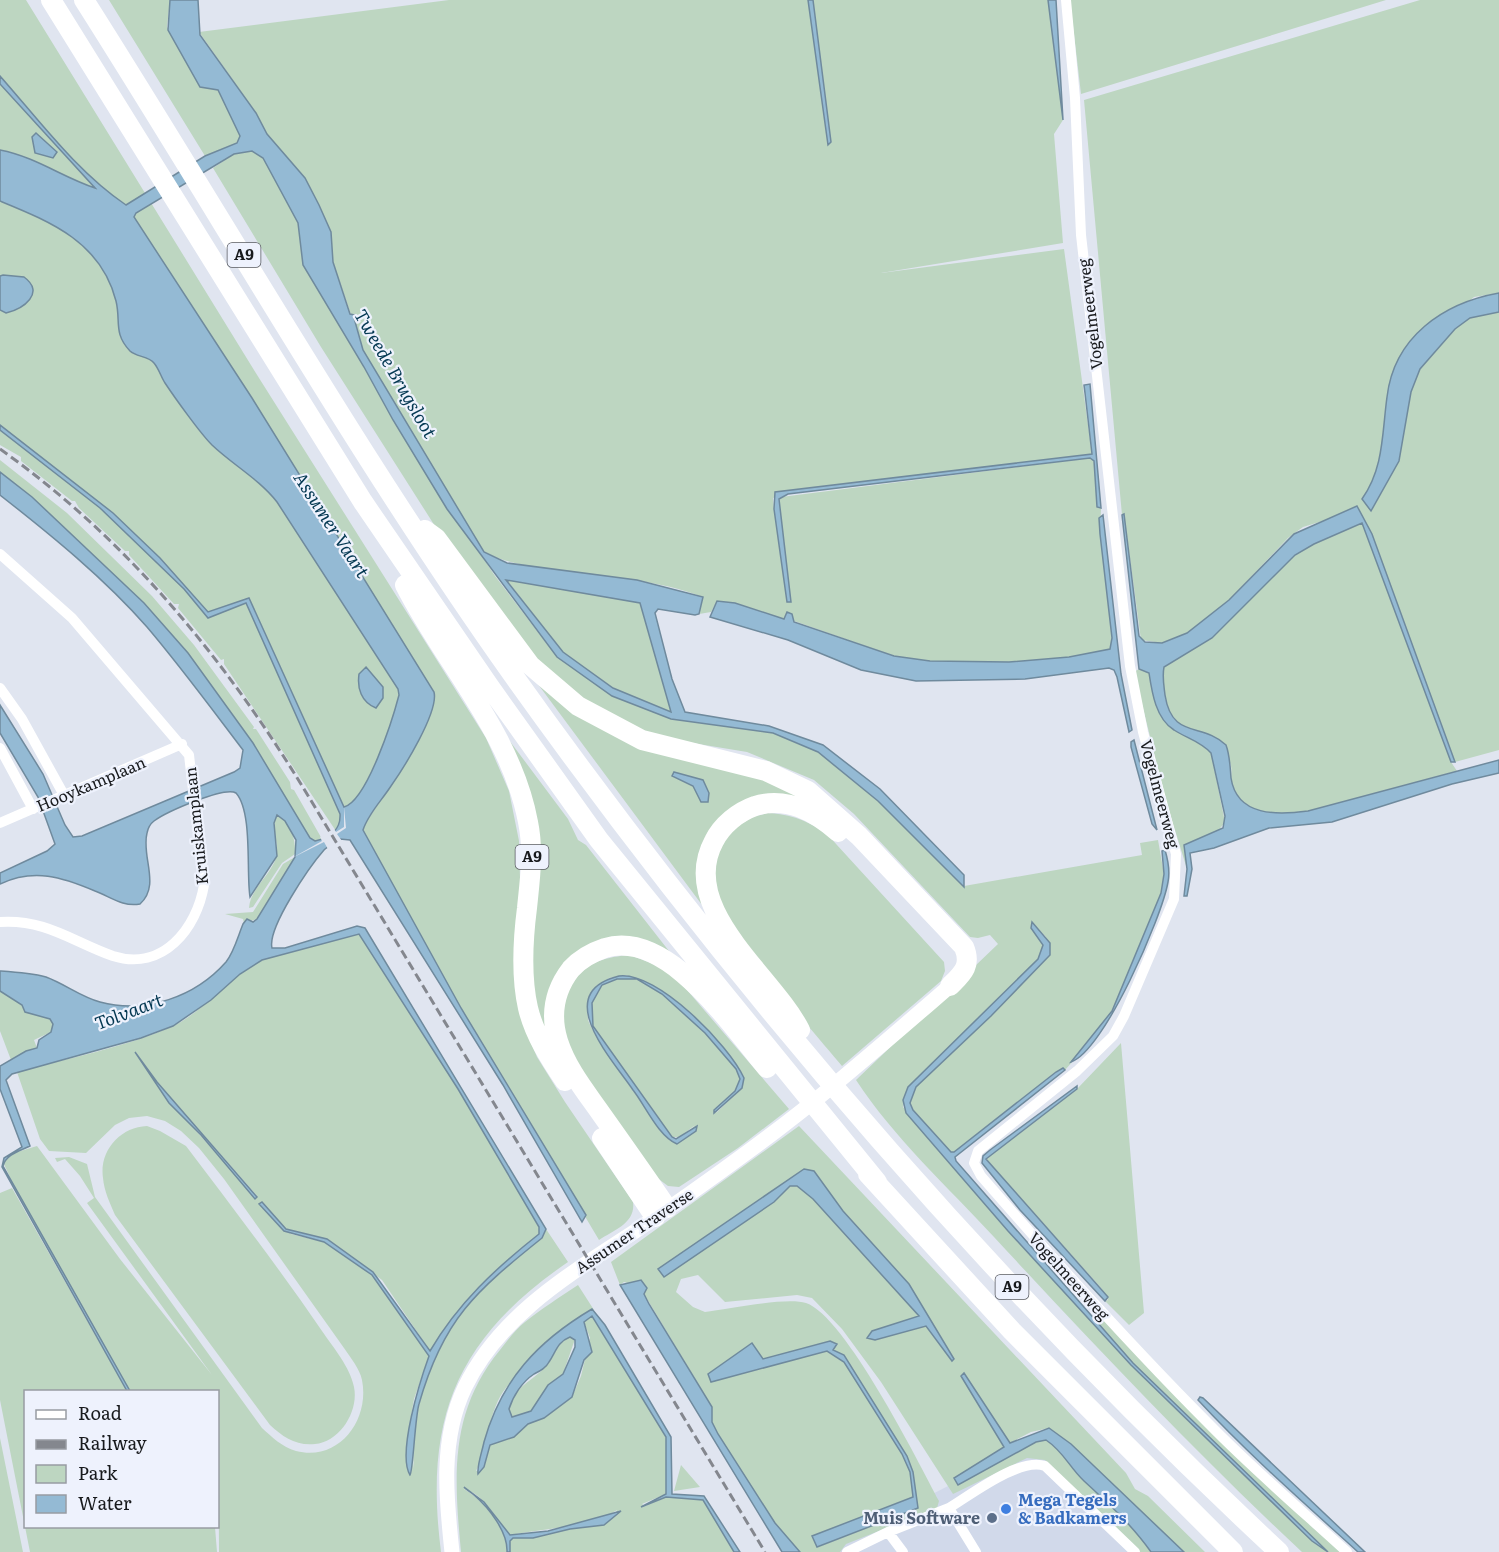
<svg xmlns="http://www.w3.org/2000/svg" width="1499" height="1552" viewBox="0 0 1499 1552" font-family="Literata,serif">
  <style>
    .built { fill: #d1d9ea }
    .green { fill: #bdd6c1; fill-rule: evenodd }
    .water { fill: #94bad4; stroke: #6f8a9d; stroke-width: 1.5; fill-rule: evenodd }
    .pier { fill: #e0e5f0 }
    .lines { fill: none; stroke-linecap: round; stroke-linejoin: round }
    .minor { stroke: #fff; stroke-width: 10 }
    .secondary { stroke: #fff; stroke-width: 15 }
    .motorway { stroke: #fff; stroke-width: 20 }
    .rail { stroke: #84878e; stroke-width: 3; stroke-dasharray: 9 4.5; stroke-linecap: butt }
    .shop-dot { fill: #3f7fe0; stroke: #eef2fd; stroke-width: 2 }
    .service-dot { fill: #5c6f8a; stroke: #eef2fd; stroke-width: 2 }
    .labels { text-anchor: middle; stroke-width: 4.5; stroke-linejoin: round; paint-order: stroke }
    .shield { fill: #eef2fd; stroke: #585b60; stroke-width: 1.5 }
    .shield-label { font-size: 15px; font-weight: bold; fill: #181a1d }
    .street-label { font-size: 16px; fill: #181a1d; stroke: #eef2fd }
    .shop-label { font-size: 16px; font-weight: bold; fill: #366cbe; stroke: #eef2fd; text-anchor: start }
    .service-label { font-size: 16px; font-weight: bold; fill: #4e5e75; stroke: #eef2fd; text-anchor: end }
    .water-label { font-size: 18px; font-style: italic; fill: #043852; stroke: #eef2fd }
  </style>
  <rect width="100%" height="100%" fill="#e0e5f0"/>
  <path class="built" d="M1049,1434L1174,1552H785L915,1503Z"/>
  <path class="green" d="M0,0H26L259,378L486,738L509,791L519,841L524,1026L537,1057L565,1102L633,1202C636,1223 614,1230 599,1240L461,1008L364,835V825L401,771L420,734L336,831L224,664V659L221,660L178,608L179,604H174L129,555V551H125L79,508L75,501H72L21,461V457L0,445V430L60,475L0,425Z
    M109,0H170L167,27L218,90L241,135L237,143L205,156Z
    M449,0H808L828,145L831,142L813,0H1048L1063,120L1054,134L1063,243L881,273L1064,249L1092,454L790,490L773,498L774,509L787,602L790,598L779,499L781,497L1090,458L1094,460L1097,507L1101,508L1100,534L1112,638L1110,649L1069,657L1009,662L930,661L894,656L794,621L787,612L784,619L735,603L717,601L711,612L699,614L703,597C658,580 610,577 563,571C534,567 511,565 484,552L363,350L333,262L331,232L305,178L267,134L256,113L199,32Z
    M1070,0H1386L1081,94Z
    M1420,0H1499V293L1474,297L1398,361L1387,396L1381,452L1373,481L1362,499L1372,510L1399,461L1411,392L1420,369L1455,329L1470,318L1499,312V750L1455,762L1372,534L1357,506L1336,517L1303,527L1288,538L1229,600L1187,633L1162,643L1141,640L1124,514L1122,515L1084,100Z
    M252,151L263,158L298,223L303,265L364,367L393,420L495,576L557,657L671,719L773,733L818,752L878,801L964,886L1142,855L1140,843L1158,840L1164,874L1161,893L1112,1011L1093,1039L1065,1070L1056,1072L954,1152L951,1153C937,1138 917,1121 910,1103L916,1087L991,1016L1050,955L1046,937L1032,922L1043,945L1038,959L908,1087L903,1107L1016,1240L1095,1325L1105,1318L1340,1552H1302C1195,1452 1094,1345 994,1237C947,1186 894,1138 856,1080L998,944L990,935L978,938L970,937L854,814L814,780L747,752L656,737L580,701L538,663L440,534L321,347L213,168L234,154Z
    M0,460L67,513L152,596L194,645L254,727L253,729H256L290,782L291,789L294,790L322,839L315,841L309,838L253,743L188,653L144,603L32,497L0,472Z
    M1362,523L1451,762L1457,771L1308,811C1278,815 1239,817 1231,779C1231,775 1232,770 1231,766C1229,757 1224,748 1220,740C1192,730 1171,729 1165,696C1164,686 1162,677 1164,667L1212,637L1295,555L1314,544Z
    M506,579L640,603L672,708L671,712L613,688L563,652Z
    M520,660L570,707L776,779L809,804L716,825L708,913Z
    M1139,669L1149,673L1157,708L1211,753L1225,822L1218,831L1184,845L1187,869L1166,801L1134,672Z
    M506,736L568,819L578,840L586,845L676,960L656,946L571,959L550,1047L530,985L536,878Z
    M763,813C788,813 804,819 826,833L944,962L945,971L941,981L842,1066C812,1030 714,921 714,877C714,844 733,824 763,813Z
    M277,815C291,821 296,840 295,854L282,863L253,907L249,908C250,889 270,876 276,858C280,843 270,828 277,815Z
    M295,857L257,919L244,923L243,919L225,914L253,912L283,864Z
    M355,933L359,934L458,1089L539,1227V1234C496,1268 458,1303 430,1351L382,1280L327,1239L286,1229L260,1204L291,1234L324,1242L372,1275L429,1356L414,1399L408,1434L414,1469C411,1440 416,1414 424,1387C447,1314 485,1284 542,1238L546,1229L568,1262C456,1339 424,1418 441,1552H219L218,1392L130,1391L14,1186L3,1162L14,1153L37,1146L120,1259L212,1375L87,1203L94,1198L80,1176L65,1159L57,1162L55,1158L69,1157L87,1164L95,1197L262,1428C272,1437 282,1447 296,1451C339,1462 370,1420 362,1380C360,1369 350,1357 344,1348L224,1179L199,1148L181,1131L165,1121L147,1116L129,1118L115,1125L86,1153L49,1151L40,1139L17,1072C68,1058 122,1048 171,1027C202,1013 222,984 250,966C271,952 328,941 355,933ZM136,1053L157,1082L257,1196L256,1198L174,1106L169,1103Z
    M630,955L666,969L687,990L789,1109L738,1148L679,1187L668,1186L656,1177C630,1140 566,1063 562,1020C561,1007 567,990 574,981C588,961 607,957 630,955ZM626,975L658,988L696,1019L741,1072L742,1088L716,1113L721,1103L739,1087L740,1079L736,1069L705,1033L662,994L637,979H617L601,985L592,1003L593,1026L672,1137H680L695,1125L677,1144C666,1139 589,1032 588,1019C587,1011 591,1000 593,992L609,978Z
    M0,989L50,1019L53,1024L51,1032L34,1040L37,1048L26,1051L11,1060L0,1031Z
    M1121,1043L1144,1313L1129,1325L1105,1301L1108,1300L1101,1288L986,1159L1077,1089Z
    M147,1126L160,1131L186,1146C232,1207 279,1268 322,1331C333,1347 350,1367 354,1387C359,1411 340,1442 315,1444C296,1446 283,1437 270,1425L115,1215C110,1203 104,1191 103,1178C99,1151 120,1127 147,1126Z
    M799,1126L1126,1473L1135,1489L1148,1496L1205,1552H1184L1071,1444L1049,1428L1031,1432L1010,1443L964,1373L1004,1447L954,1478L1001,1461L1036,1442L1046,1440C1064,1452 1069,1467 1084,1481C1108,1503 1132,1525 1151,1552H1139L1045,1460L1027,1458L953,1494L881,1382L842,1329L812,1298L797,1295L725,1302L698,1275L681,1279L676,1292L693,1307L705,1312C728,1309 786,1297 806,1303C845,1316 918,1461 939,1501L937,1508L846,1544L840,1552H800L775,1524L718,1434L712,1422V1407L644,1294L647,1288L624,1282L620,1285L611,1262ZM915,1496L918,1508L818,1547L812,1537Z
    M12,1188L127,1391L26,1392V1526L215,1527L217,1552H30L0,1400V1193Z
    M578,1285L594,1310C577,1311 514,1375 503,1392C487,1416 489,1447 476,1471L484,1467L489,1445L514,1437L528,1424L544,1418L572,1397L581,1376L590,1338L584,1322L592,1316L666,1437V1494L642,1504L645,1506L666,1497L703,1500L734,1552H510V1541L513,1538H533L570,1529L604,1525L613,1518L617,1510C594,1527 539,1529 510,1535C496,1520 485,1494 464,1489C483,1500 508,1529 507,1552H461C454,1477 449,1412 500,1350C508,1340 515,1330 525,1322C541,1309 560,1297 578,1285Z
    M570,1337L575,1339L563,1374L548,1385L531,1411L512,1417L509,1409C518,1382 530,1384 546,1366C556,1356 556,1343 570,1337Z
    M0,1438L23,1552H0Z
    M681,1465L700,1487L674,1491Z"/>
  <path class="water" d="M170,0H198L200,35L256,113L267,134L305,178L319,205L331,232L333,262L350,314L355,315L354,318L363,350L484,552L507,563L637,580L703,597L699,614L695,615L658,609L655,613L672,679L685,712L769,726L823,745L880,789L964,875V887L878,801L818,752L773,733L671,719L612,696L557,657L447,509L393,420L364,367L303,265L298,223L263,158L252,151L234,154L136,213L134,217L252,398L434,692C439,712 403,769 391,786C382,800 368,814 363,830L461,1008L586,1215L582,1222L503,1085L350,840L340,839C335,843 328,846 324,850C310,866 267,928 272,948H285L357,926L365,928L546,1229L542,1238C476,1291 443,1319 419,1404C415,1417 413,1472 410,1475C397,1454 420,1381 429,1356L372,1275L324,1242L284,1231L259,1204L262,1202L286,1229L327,1239L373,1272L430,1351C458,1303 496,1268 539,1234V1227L458,1089L359,934L262,960L240,974L211,1000L173,1026L141,1038L12,1074L6,1080L30,1146C20,1151 6,1154 3,1166L130,1391H127L2,1167L4,1158L22,1147L0,1089V1066L26,1051L37,1048L39,1040L51,1032L53,1024L50,1019L25,1012L22,1005L0,991V971C15,972 31,973 46,977C65,984 81,997 100,1002C146,1014 195,997 226,962C234,952 238,936 243,924L247,919L253,922L257,919L295,857L296,840L285,821L277,815L274,823L277,856L250,897C246,873 253,812 236,793C225,786 166,812 154,821C150,824 148,828 147,833C141,857 161,885 140,904C122,907 111,897 95,891C62,877 34,868 0,884V873L47,851L55,844L38,797L0,733V705L43,774L65,825L73,837L82,836L234,772L240,768L243,750C211,708 181,667 147,627C104,578 51,535 0,495V472L32,497L144,603L188,653L253,743L310,838L315,841C329,838 341,830 340,814L246,603L208,618L184,589L100,508L0,430V425L113,513L160,558L208,612L249,598L344,807C367,801 393,718 399,695L398,689L277,502C259,479 233,465 212,445C200,433 175,398 165,383C161,377 159,369 154,363C149,356 136,357 130,351C113,333 121,321 116,301C101,242 51,222 0,201V150C36,157 62,177 95,188L0,84V76C39,120 77,172 126,205L205,156L237,143L240,136L218,90L200,87L168,30ZM506,580L640,603L671,712L613,688L563,652Z
    M808,0H813L831,142L828,145Z
    M1048,0H1056L1063,120Z
    M36,133L57,152L53,158L35,153L32,137Z
    M3,275L24,277C46,293 23,309 6,313L0,310V276Z
    M1499,293V312L1470,318L1455,329L1420,369L1411,392L1399,461L1371,511L1362,499C1384,468 1382,433 1387,397C1394,337 1443,303 1499,293Z
    M1090,384L1101,508L1097,507L1094,461L1090,458L788,494L779,499L791,602H787L774,509L775,492L1092,454L1085,393L1084,385Z
    M1357,506L1372,534L1455,762H1451L1362,523L1314,544L1295,555L1212,638L1164,667C1162,677 1164,686 1165,695C1172,740 1202,722 1226,745C1230,756 1230,766 1231,778C1237,817 1278,815 1308,811L1499,760V773L1452,784L1332,822L1269,828L1214,848L1190,853L1192,869L1187,896H1184L1187,869L1184,845L1223,828L1225,816L1211,753C1200,741 1186,738 1174,730C1156,719 1152,693 1149,673L1139,669L1122,515L1124,514L1139,636L1145,642L1162,643L1187,633L1229,600L1294,534Z
    M1103,515L1121,674L1132,730L1129,732L1117,677L1114,670L1109,668L1025,679L916,681L861,670L788,640L710,617L717,601L735,603L784,619L787,612L792,614L794,622L894,656L930,661L1009,662L1069,657L1110,649L1112,638L1100,534L1099,518Z
    M366,667L383,687V698L376,708C361,702 357,688 359,674Z
    M1134,740L1157,830L1152,824L1131,747V742Z
    M674,772L703,780L709,793L708,802H701L693,786L672,776Z
    M1165,850C1168,860 1170,872 1168,882C1162,917 1104,1051 1071,1062L1112,1011L1161,893L1164,874L1162,851Z
    M1032,922L1050,943V955L991,1016L916,1087L910,1103L913,1110L951,1152H954L1056,1072L1063,1068L1065,1070L955,1157L956,1161L1133,1363L1328,1552L1312,1541L1131,1365L1008,1231L906,1113L903,1100L908,1087L1038,959L1043,945L1031,928Z
    M619,976C657,971 729,1045 744,1078L742,1088L714,1113V1110L735,1091L740,1079L736,1069L705,1033L662,994L637,979H617L602,985L592,1003L593,1026L672,1137L676,1139L697,1126L696,1131L677,1144C658,1136 645,1105 633,1090C612,1059 550,993 619,976Z
    M135,1052L157,1082L257,1197L255,1199L201,1135L169,1103Z
    M1077,1086V1089L986,1159L1108,1297L1105,1301L1020,1210L982,1163L983,1156L990,1150Z
    M804,1169L814,1171L843,1211L909,1284L954,1359L952,1361L926,1326L875,1340L867,1338L872,1331L919,1316L813,1199L797,1186H790L774,1202L664,1277L658,1269Z
    M641,1280L647,1288L644,1294L649,1304L712,1407V1422L718,1434L775,1523L800,1552H782L620,1285Z
    M592,1309L605,1325L671,1437L672,1494L704,1496L740,1552H734L703,1500L666,1497L641,1507L666,1494V1437L592,1316L584,1322L592,1352L584,1360L572,1397L544,1418L528,1424L514,1437L490,1445L484,1467L478,1474C477,1465 482,1452 484,1442C501,1380 538,1341 592,1309ZM570,1337L575,1340V1347L563,1374L548,1385L531,1411L512,1417L509,1409C513,1396 522,1382 534,1374C540,1371 546,1368 549,1362C556,1352 557,1342 570,1337Z
    M830,1341L837,1344L833,1350L844,1355L907,1456L913,1472L918,1508L817,1547L812,1536L913,1497L910,1472L902,1454L844,1362L827,1351L711,1382L708,1374L752,1343L763,1359Z
    M964,1373L1010,1443L1049,1428L1071,1444L1184,1552H1151C1132,1525 1108,1503 1084,1481C1069,1467 1064,1452 1046,1440L1036,1442L958,1485L954,1478L1004,1447L961,1376Z
    M1200,1397L1203,1398L1365,1552H1358C1304,1503 1248,1454 1198,1400Z
    M464,1487L484,1502L510,1535L548,1531L621,1511L604,1525L570,1529L533,1538H513L510,1541V1552H507C508,1532 489,1508 474,1495C470,1491 466,1490 464,1487Z"/>
  <path class="pier" d="M344,807L346,828L337,834L342,841L329,851L324,842L292,858L322,841L320,837L334,829L336,832L344,827Z"/>
  <g class="lines">
    <path class="minor" d="M1066,0L1075,98L1081,235L1130,666L1143,732L1176,854L1174,899L1124,1016L1113,1036L1077,1071L978,1151L974,1163L981,1176C1055,1261 1130,1345 1210,1425C1253,1469 1301,1510 1347,1552
      M0,554L72,618L189,755L204,885C197,928 163,972 113,956C73,942 46,919 0,922
      M0,688L22,719L64,795
      M0,748L33,809
      M0,823L182,744
      M888,1532L949,1508
      M847,1552L888,1532L903,1552
      M976,1552L949,1508C972,1494 1020,1457 1045,1466L1135,1552"/>
    <path class="secondary" d="M452,1552C446,1497 440,1439 465,1387C500,1315 570,1274 634,1232C673,1206 711,1179 749,1151C819,1100 884,1043 950,986"/>
    <path class="motorway" d="M51,0L363,502L489,686L599,840L877,1182
      M84,0C227,225 359,458 513,675C739,992 994,1287 1279,1552
      M425,530L436,538L530,665L578,706L642,740L766,771L808,791L859,836L964,947C972,966 962,974 950,986
      M405,585C445,664 511,732 528,822C534,851 530,879 527,908C523,939 521,977 528,1008C534,1034 550,1059 565,1081
      M800,1030C772,975 677,909 714,841C722,825 738,812 755,806C787,796 815,812 838,832
      M602,1138L655,1217
      M868,1174L1012,1331L1233,1552
      M667,1208C646,1177 624,1146 602,1115C586,1092 567,1069 558,1041C550,1015 554,991 571,969C580,959 593,952 605,948C668,929 731,1026 767,1068"/>
    <path class="rail" d="M0,449C127,539 224,658 304,789L765,1552"/>
  </g>
  <circle class="shop-dot" cx="1006" cy="1509" r="6"/>
  <circle class="service-dot" cx="992" cy="1518" r="6"/>
  <g class="labels">
    <g class="shield">
      <rect x="227.5" y="243" width="33" height="24" rx="4.5"/>
      <rect x="515.5" y="845" width="33" height="24" rx="4.5"/>
      <rect x="995.5" y="1275" width="33" height="24" rx="4.5"/>
    </g>
    <g class="shield-label">
      <text x="244" y="260">A9</text>
      <text x="532" y="862">A9</text>
      <text x="1012" y="1292">A9</text>
    </g>
    <g class="street-label">
      <text transform="translate(1090 314) rotate(-97)" y="6">Vogelmeerweg</text>
      <text transform="translate(91 784) rotate(-23)" y="6">Hooykamplaan</text>
      <text transform="translate(1160 794) rotate(75)" y="6">Vogelmeerweg</text>
      <text transform="translate(196 826) rotate(-96)" y="6">Kruiskamplaan</text>
      <text transform="translate(634 1231) rotate(-34)" y="6">Assumer Traverse</text>
      <text transform="translate(1069 1276) rotate(48)" y="6">Vogelmeerweg</text>
    </g>
    <g class="shop-label">
      <text x="1018" y="1506">Mega Tegels<tspan x="1018" dy="18">&amp; Badkamers</tspan></text>
    </g>
    <g class="service-label">
      <text x="980" y="1524">Muis Software</text>
    </g>
    <g class="water-label">
      <text transform="translate(395 374) rotate(60)" y="6">Tweede Brugsloot</text>
      <text transform="translate(331 525) rotate(57)" y="6">Assumer Vaart</text>
      <text transform="translate(129 1012) rotate(-21)" y="6">Tolvaart</text>
    </g>
  </g>
  <rect x="24" y="1390" width="195" height="138" fill="#eef2fd" stroke="#989ca3" stroke-width="1.5"/>
  <rect x="36" y="1410" width="30" height="9" fill="#ffffff" stroke="#989ca3" stroke-width="1.5"/>
  <text x="78" y="1420" font-size="18" fill="#181a1d">Road</text>
  <rect x="36" y="1440" width="30" height="9" fill="#84878e" stroke="#989ca3" stroke-width="1.5"/>
  <text x="78" y="1450" font-size="18" fill="#181a1d">Railway</text>
  <rect x="36" y="1465" width="30" height="18" fill="#bdd6c1" stroke="#989ca3" stroke-width="1.5"/>
  <text x="78" y="1480" font-size="18" fill="#181a1d">Park</text>
  <rect x="36" y="1495" width="30" height="18" fill="#94bad4" stroke="#989ca3" stroke-width="1.5"/>
  <text x="78" y="1510" font-size="18" fill="#181a1d">Water</text>
</svg>
